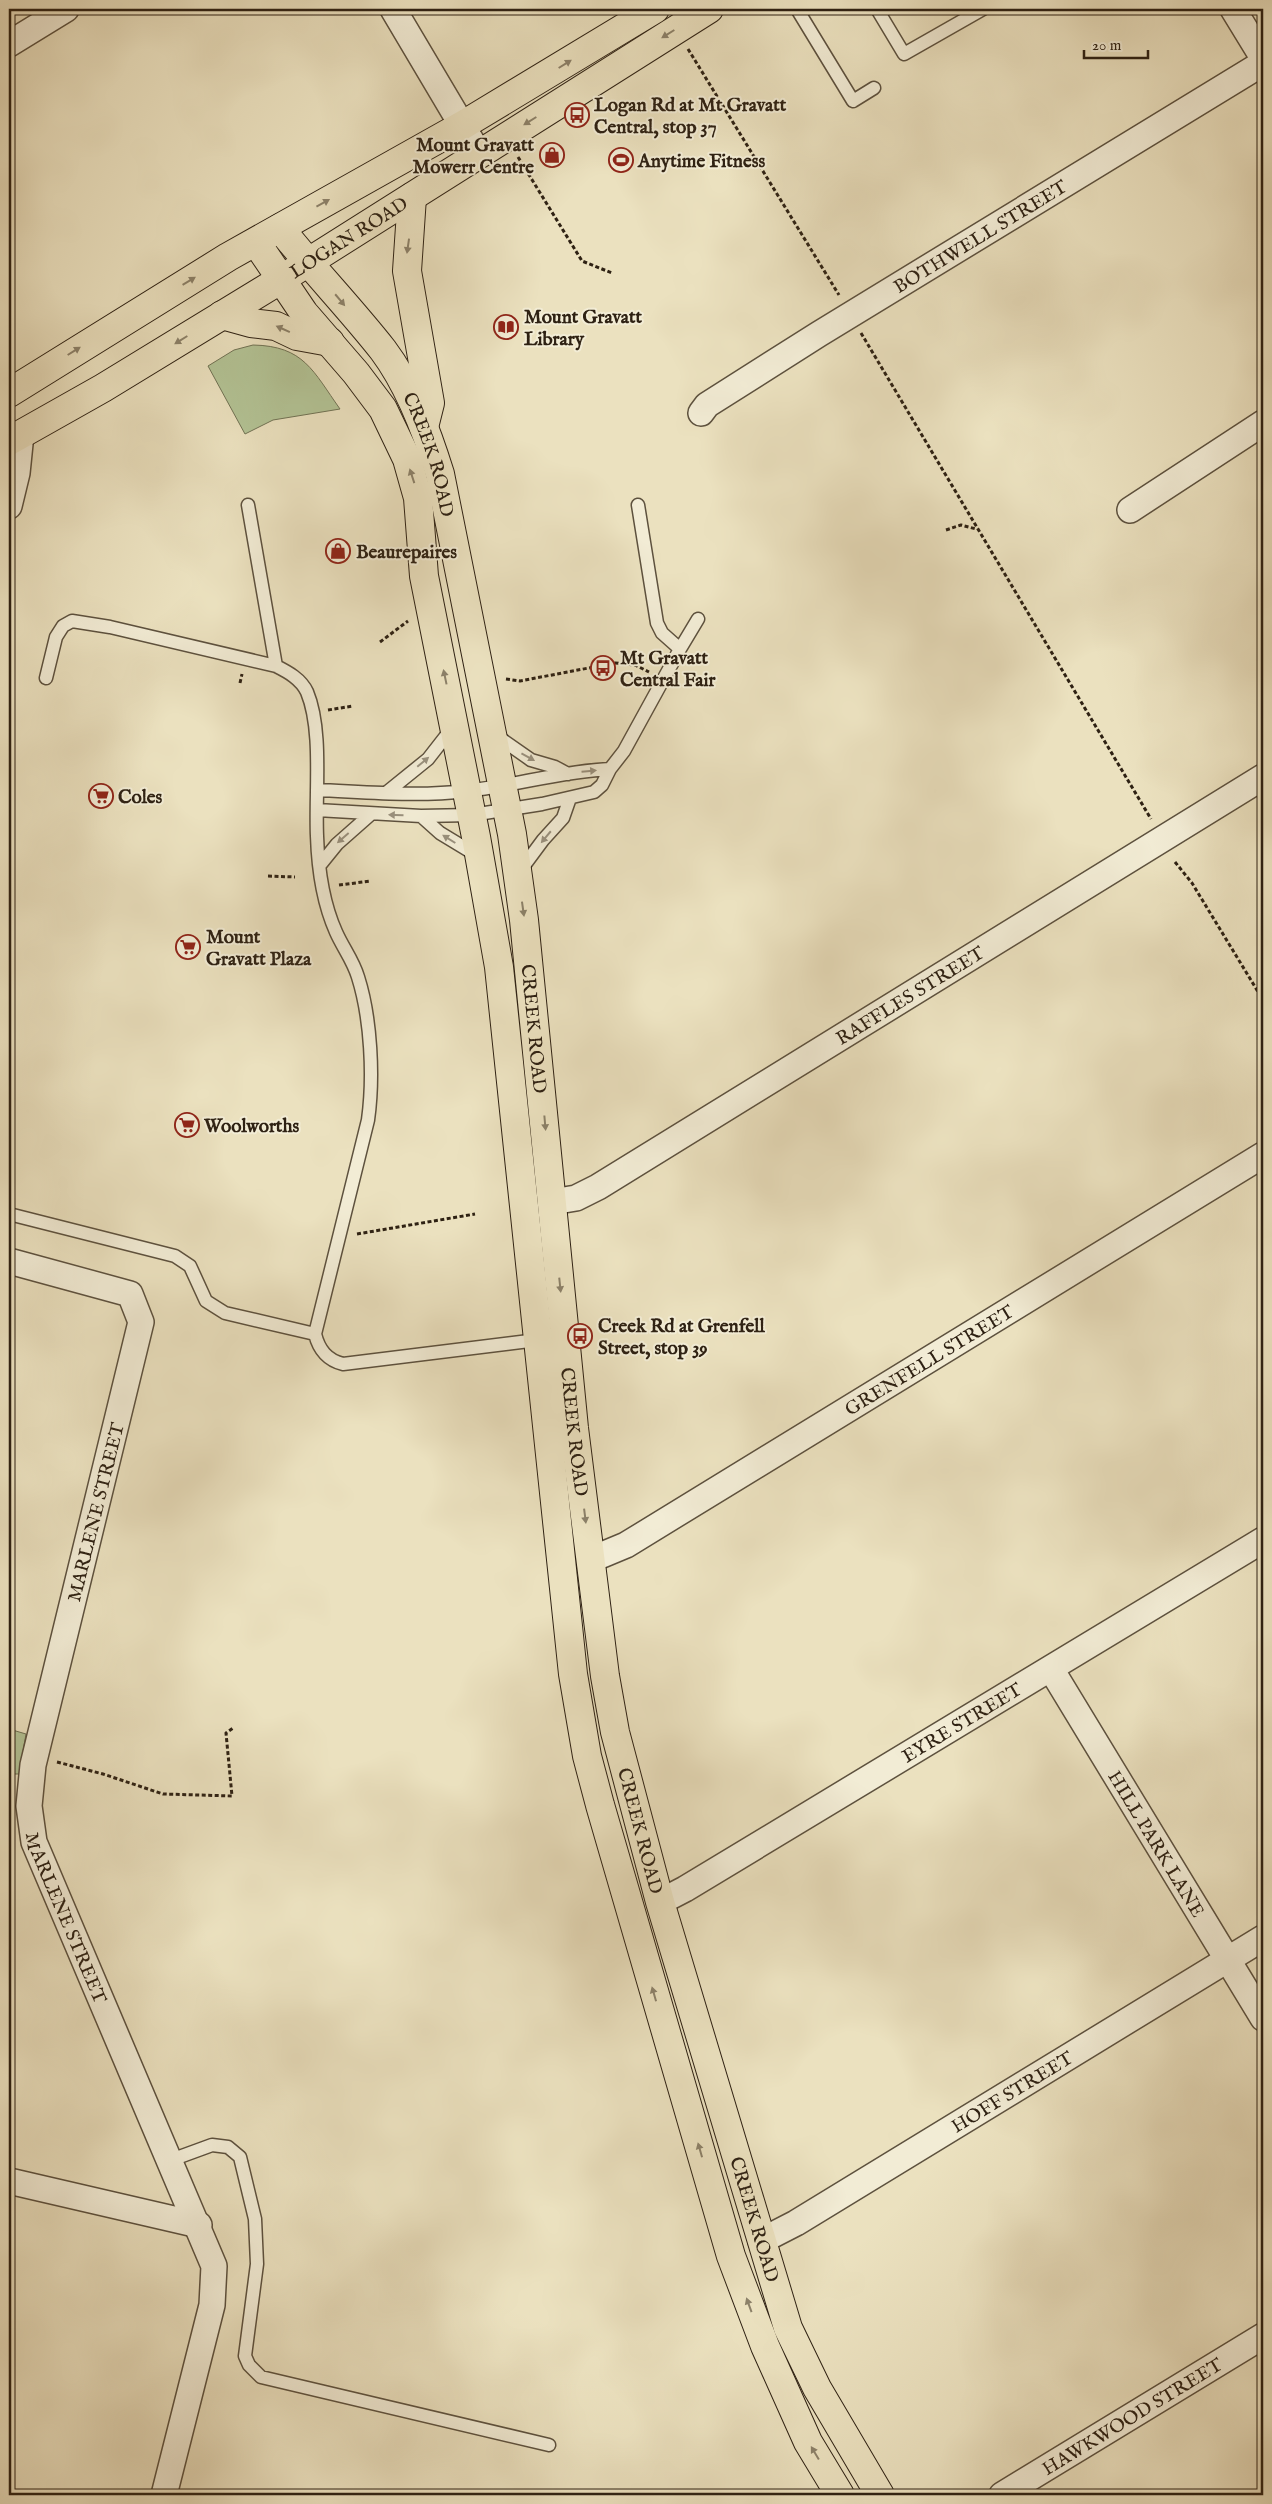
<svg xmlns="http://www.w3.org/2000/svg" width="1272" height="2504" viewBox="0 0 1272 2504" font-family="'IM FELL English',serif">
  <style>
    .green { fill: #b3c395; stroke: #707254 }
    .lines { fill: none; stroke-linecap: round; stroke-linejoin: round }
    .stream { stroke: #727d7a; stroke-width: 6 }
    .service-casing { stroke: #5d513e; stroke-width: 15 }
    .minor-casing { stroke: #5d513e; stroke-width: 28 }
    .primary-casing { stroke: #2e2113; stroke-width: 30 }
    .path { stroke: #2e2113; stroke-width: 3; stroke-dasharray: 4 2.5; stroke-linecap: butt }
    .service { stroke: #f2ecd5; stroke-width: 12 }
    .minor { stroke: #f2ecd5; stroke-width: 25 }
    .primary { stroke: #ebe1bf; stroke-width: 28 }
    .oneway { fill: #8c8169 }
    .oneway2 { fill: #9a917e }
    .labels { text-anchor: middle; stroke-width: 4; stroke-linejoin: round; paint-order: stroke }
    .poi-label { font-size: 19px; font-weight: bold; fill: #2e2113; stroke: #f2ecd5; text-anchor: start }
    .street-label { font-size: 19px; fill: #2e2113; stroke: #f2ecd5 }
  </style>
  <rect width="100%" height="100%" fill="#ebe1bf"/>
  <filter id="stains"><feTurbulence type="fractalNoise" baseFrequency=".004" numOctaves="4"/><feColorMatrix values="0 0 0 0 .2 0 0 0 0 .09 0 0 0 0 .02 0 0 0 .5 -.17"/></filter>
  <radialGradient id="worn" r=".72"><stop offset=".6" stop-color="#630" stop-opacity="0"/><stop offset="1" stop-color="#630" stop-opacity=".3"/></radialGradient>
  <path class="green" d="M253,345C304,346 313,371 340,409L273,420L245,434L208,366L234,350Z
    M9,1729L26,1734L19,1774H9Z"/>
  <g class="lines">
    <path class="stream" d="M9,1749H12"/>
    <defs>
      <path id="service" d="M797,9L853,101L874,88
        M877,9L904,54L983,9
        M248,505L276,666
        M638,505L657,623L662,633L680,649
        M46,678L56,637L63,626L72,621L110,627L276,666C288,672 301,679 307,692C323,730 315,794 317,836C318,867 323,903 336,932C343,948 353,960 358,977C371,1018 374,1077 368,1120L315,1334C319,1350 327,1360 343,1364L537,1340
        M494,734L531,760L555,767L568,774
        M317,790C366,792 417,797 466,791C514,786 562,771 610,769
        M386,793L428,759L453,727
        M317,810L421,816L472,815L542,804L594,792L602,785L610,769L624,751L680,649L698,619
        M421,816L440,833L478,856
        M320,865L337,844L371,814
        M520,871L543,840L563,818L570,798
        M9,1214L175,1256L190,1266L206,1301L225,1313L315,1334
        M171,2160L212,2145L228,2147L240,2157L255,2219L257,2264L245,2356L249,2365L261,2377L549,2445"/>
      <g id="minor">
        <path d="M393,9L479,154"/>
        <path d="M1233,9L1263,58"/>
        <path d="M9,44L66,9"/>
        <path id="s1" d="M701,413L707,405L819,334L1263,63"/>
        <path d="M9,506L17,473L21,434"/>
        <path d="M1130,510L1263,423"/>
        <path id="s2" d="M552,1202L576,1198L598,1187L1263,777"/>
        <path id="s3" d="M9,1261L130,1294L141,1322L33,1765L29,1806L34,1842L214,2266L212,2305L164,2495"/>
        <path id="s4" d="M590,1560L626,1545L1263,1155"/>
        <path id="s5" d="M1051,1669L1263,2018"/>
        <path id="s6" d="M660,1902L685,1889L1263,1540"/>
        <path d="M9,2181L199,2225"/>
        <path id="s7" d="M761,2241L796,2223L1263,1938"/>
        <path id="s8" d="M1002,2495L1263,2336"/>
      </g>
      <g id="primary">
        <path d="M412,197L407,271L430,403L424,427"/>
        <path id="s9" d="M280,228C313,270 350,308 383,350C410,386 427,432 440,474L512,834L524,920L574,1428L605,1676L615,1732L660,1902L788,2328L817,2388L880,2495"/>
        <path d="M256,242L304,313L356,373L383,409L407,459L418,498L424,576L476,837L499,967L573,1674L587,1756L600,1805L731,2256L765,2346L808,2442L840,2495"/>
        <path d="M222,315L251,323L276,326L297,336L330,342"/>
        <path d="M9,393L228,257L463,125L655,9"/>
        <path id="s10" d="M9,441L103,388L280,280L709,9"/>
      </g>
    </defs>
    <use href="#service" class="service-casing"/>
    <use href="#minor" class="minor-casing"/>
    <use href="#primary" class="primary-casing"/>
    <path class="path" d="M688,49L839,295
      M518,157L582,261L612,273
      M861,333L1151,819
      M946,530L961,525L976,529
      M380,642L408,621
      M506,679L520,681L615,663L635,665L649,672
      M240,683L242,674
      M328,710L353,706
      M1175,862L1192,883L1263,1000
      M268,876L295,877
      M339,885L371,881
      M357,1234L475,1214
      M57,1762L103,1774L163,1794L232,1796L226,1733L233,1728"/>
    <use href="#service" class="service"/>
    <use href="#minor" class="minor"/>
    <use href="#primary" class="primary"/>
  </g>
  <defs><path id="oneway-solid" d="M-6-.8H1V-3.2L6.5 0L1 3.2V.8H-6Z" transform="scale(1.25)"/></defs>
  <g class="oneway">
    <use href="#oneway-solid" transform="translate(668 34) rotate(148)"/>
    <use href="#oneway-solid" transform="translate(565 64) rotate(-32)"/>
    <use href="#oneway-solid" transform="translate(530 121) rotate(148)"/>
    <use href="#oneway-solid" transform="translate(323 203) rotate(-29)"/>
    <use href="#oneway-solid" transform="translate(408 246) rotate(98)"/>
    <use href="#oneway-solid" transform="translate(189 281) rotate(-31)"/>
    <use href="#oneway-solid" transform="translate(340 300) rotate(50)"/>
    <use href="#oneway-solid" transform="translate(283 329) rotate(-156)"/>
    <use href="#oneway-solid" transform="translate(181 340) rotate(148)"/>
    <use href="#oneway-solid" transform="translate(74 351) rotate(-32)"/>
    <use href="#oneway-solid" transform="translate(412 476) rotate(-108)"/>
    <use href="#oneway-solid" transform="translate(445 677) rotate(-102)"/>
    <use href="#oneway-solid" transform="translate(523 909) rotate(82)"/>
    <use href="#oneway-solid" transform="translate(545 1123) rotate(85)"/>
    <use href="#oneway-solid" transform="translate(560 1285) rotate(84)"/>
    <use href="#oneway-solid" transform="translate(585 1516) rotate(83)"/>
    <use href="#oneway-solid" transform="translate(654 1994) rotate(-106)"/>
    <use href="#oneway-solid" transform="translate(700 2150) rotate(-106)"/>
    <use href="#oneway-solid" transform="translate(749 2305) rotate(-110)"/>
    <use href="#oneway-solid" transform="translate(815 2453) rotate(-121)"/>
  </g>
  <g class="oneway2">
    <use href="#oneway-solid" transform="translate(528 757) rotate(29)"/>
    <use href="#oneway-solid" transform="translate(423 762) rotate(-40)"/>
    <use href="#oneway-solid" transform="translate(589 771) rotate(-5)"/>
    <use href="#oneway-solid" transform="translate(396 815) rotate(-178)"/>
    <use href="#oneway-solid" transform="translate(546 837) rotate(130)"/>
    <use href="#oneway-solid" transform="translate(343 838) rotate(139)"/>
    <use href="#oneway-solid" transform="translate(449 839) rotate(-148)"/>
  </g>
  <defs>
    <symbol id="bus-ring" viewBox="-11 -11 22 22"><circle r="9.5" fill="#f2ecd5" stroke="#8f2418" stroke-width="1.5"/><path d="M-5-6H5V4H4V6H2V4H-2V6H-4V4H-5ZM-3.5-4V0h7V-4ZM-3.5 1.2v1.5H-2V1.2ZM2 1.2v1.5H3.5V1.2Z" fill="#8f2418"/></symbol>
    <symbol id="shop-ring" viewBox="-11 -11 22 22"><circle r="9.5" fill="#f2ecd5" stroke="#8f2418" stroke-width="1.5"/><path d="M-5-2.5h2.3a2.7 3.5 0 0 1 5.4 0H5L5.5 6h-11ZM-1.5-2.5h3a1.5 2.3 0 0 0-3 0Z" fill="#8f2418"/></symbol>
    <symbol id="stadium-ring" viewBox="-11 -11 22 22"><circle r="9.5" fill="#f2ecd5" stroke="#8f2418" stroke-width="1.5"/><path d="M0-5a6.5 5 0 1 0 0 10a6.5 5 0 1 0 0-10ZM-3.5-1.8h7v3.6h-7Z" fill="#8f2418"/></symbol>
    <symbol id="library-ring" viewBox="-11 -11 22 22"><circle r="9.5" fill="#f2ecd5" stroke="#8f2418" stroke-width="1.5"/><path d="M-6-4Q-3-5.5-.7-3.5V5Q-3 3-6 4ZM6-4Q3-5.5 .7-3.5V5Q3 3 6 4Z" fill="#8f2418"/></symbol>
    <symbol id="supermarket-ring" viewBox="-11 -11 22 22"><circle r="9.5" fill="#f2ecd5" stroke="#8f2418" stroke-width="1.5"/><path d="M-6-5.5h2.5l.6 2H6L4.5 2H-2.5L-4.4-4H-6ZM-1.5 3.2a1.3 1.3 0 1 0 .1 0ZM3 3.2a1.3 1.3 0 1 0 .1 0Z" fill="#8f2418"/></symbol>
  </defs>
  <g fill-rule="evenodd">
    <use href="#bus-ring" x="563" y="101" width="28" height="28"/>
    <use href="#shop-ring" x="538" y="141" width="28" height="28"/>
    <use href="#stadium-ring" x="607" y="146" width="28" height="28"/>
    <use href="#library-ring" x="492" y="313" width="28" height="28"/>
    <use href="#shop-ring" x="324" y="537" width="28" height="28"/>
    <use href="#bus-ring" x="589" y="654" width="28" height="28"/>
    <use href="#supermarket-ring" x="87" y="782" width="28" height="28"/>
    <use href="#supermarket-ring" x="174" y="933" width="28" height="28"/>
    <use href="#supermarket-ring" x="173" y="1111" width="28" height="28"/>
    <use href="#bus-ring" x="566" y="1322" width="28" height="28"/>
  </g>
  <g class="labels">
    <g class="poi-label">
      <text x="594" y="111">Logan Rd at Mt Gravatt<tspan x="594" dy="22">Central, stop 37</tspan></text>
      <text x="534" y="151" text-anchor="end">Mount Gravatt<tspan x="534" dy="22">Mowerr Centre</tspan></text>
      <text x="638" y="167">Anytime Fitness</text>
      <text x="524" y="323">Mount Gravatt<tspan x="524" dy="22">Library</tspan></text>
      <text x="356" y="558">Beaurepaires</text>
      <text x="620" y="664">Mt Gravatt<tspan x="620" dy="22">Central Fair</tspan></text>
      <text x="118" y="803">Coles</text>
      <text x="206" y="943">Mount<tspan x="206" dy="22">Gravatt Plaza</tspan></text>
      <text x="204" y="1132">Woolworths</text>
      <text x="598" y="1332">Creek Rd at Grenfell<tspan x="598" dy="22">Street, stop 39</tspan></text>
    </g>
    <g class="street-label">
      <text dy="7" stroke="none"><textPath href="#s1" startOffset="331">BOTHWELL STREET</textPath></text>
      <text dy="7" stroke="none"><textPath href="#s10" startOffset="396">LOGAN ROAD</textPath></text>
      <text dy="7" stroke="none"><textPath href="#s9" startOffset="275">CREEK ROAD</textPath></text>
      <text dy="7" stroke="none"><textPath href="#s2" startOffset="415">RAFFLES STREET</textPath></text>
      <text dy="7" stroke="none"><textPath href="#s9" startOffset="860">CREEK ROAD</textPath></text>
      <text dy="7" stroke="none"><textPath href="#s4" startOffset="394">GRENFELL STREET</textPath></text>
      <text dy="7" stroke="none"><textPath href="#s9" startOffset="1265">CREEK ROAD</textPath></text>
      <text transform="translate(95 1512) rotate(-76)" y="7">MARLENE STREET</text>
      <text dy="7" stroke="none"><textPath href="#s6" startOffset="351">EYRE STREET</textPath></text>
      <text dy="7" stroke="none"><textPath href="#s9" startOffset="1670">CREEK ROAD</textPath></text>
      <text dy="7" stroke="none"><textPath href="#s5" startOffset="204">HILL PARK LANE</textPath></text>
      <text dy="7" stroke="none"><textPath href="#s3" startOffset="771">MARLENE STREET</textPath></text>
      <text dy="7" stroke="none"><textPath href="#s7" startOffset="292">HOFF STREET</textPath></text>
      <text dy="7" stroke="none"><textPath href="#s9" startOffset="2075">CREEK ROAD</textPath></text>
      <text dy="7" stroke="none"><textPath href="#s8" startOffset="152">HAWKWOOD STREET</textPath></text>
    </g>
  </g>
  <rect width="1272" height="2504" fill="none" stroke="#ebe1bf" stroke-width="30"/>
  <rect x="10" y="10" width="1252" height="2484" fill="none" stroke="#2e2113" stroke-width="2.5"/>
  <rect x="15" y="15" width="1242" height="2474" fill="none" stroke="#2e2113"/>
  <path d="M1084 50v8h64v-8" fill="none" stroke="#2e2113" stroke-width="2.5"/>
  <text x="1092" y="50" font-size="15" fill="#2e2113" stroke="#f2ecd5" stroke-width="4" paint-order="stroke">20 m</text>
  <rect width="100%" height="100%" filter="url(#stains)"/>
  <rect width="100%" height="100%" fill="url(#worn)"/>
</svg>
